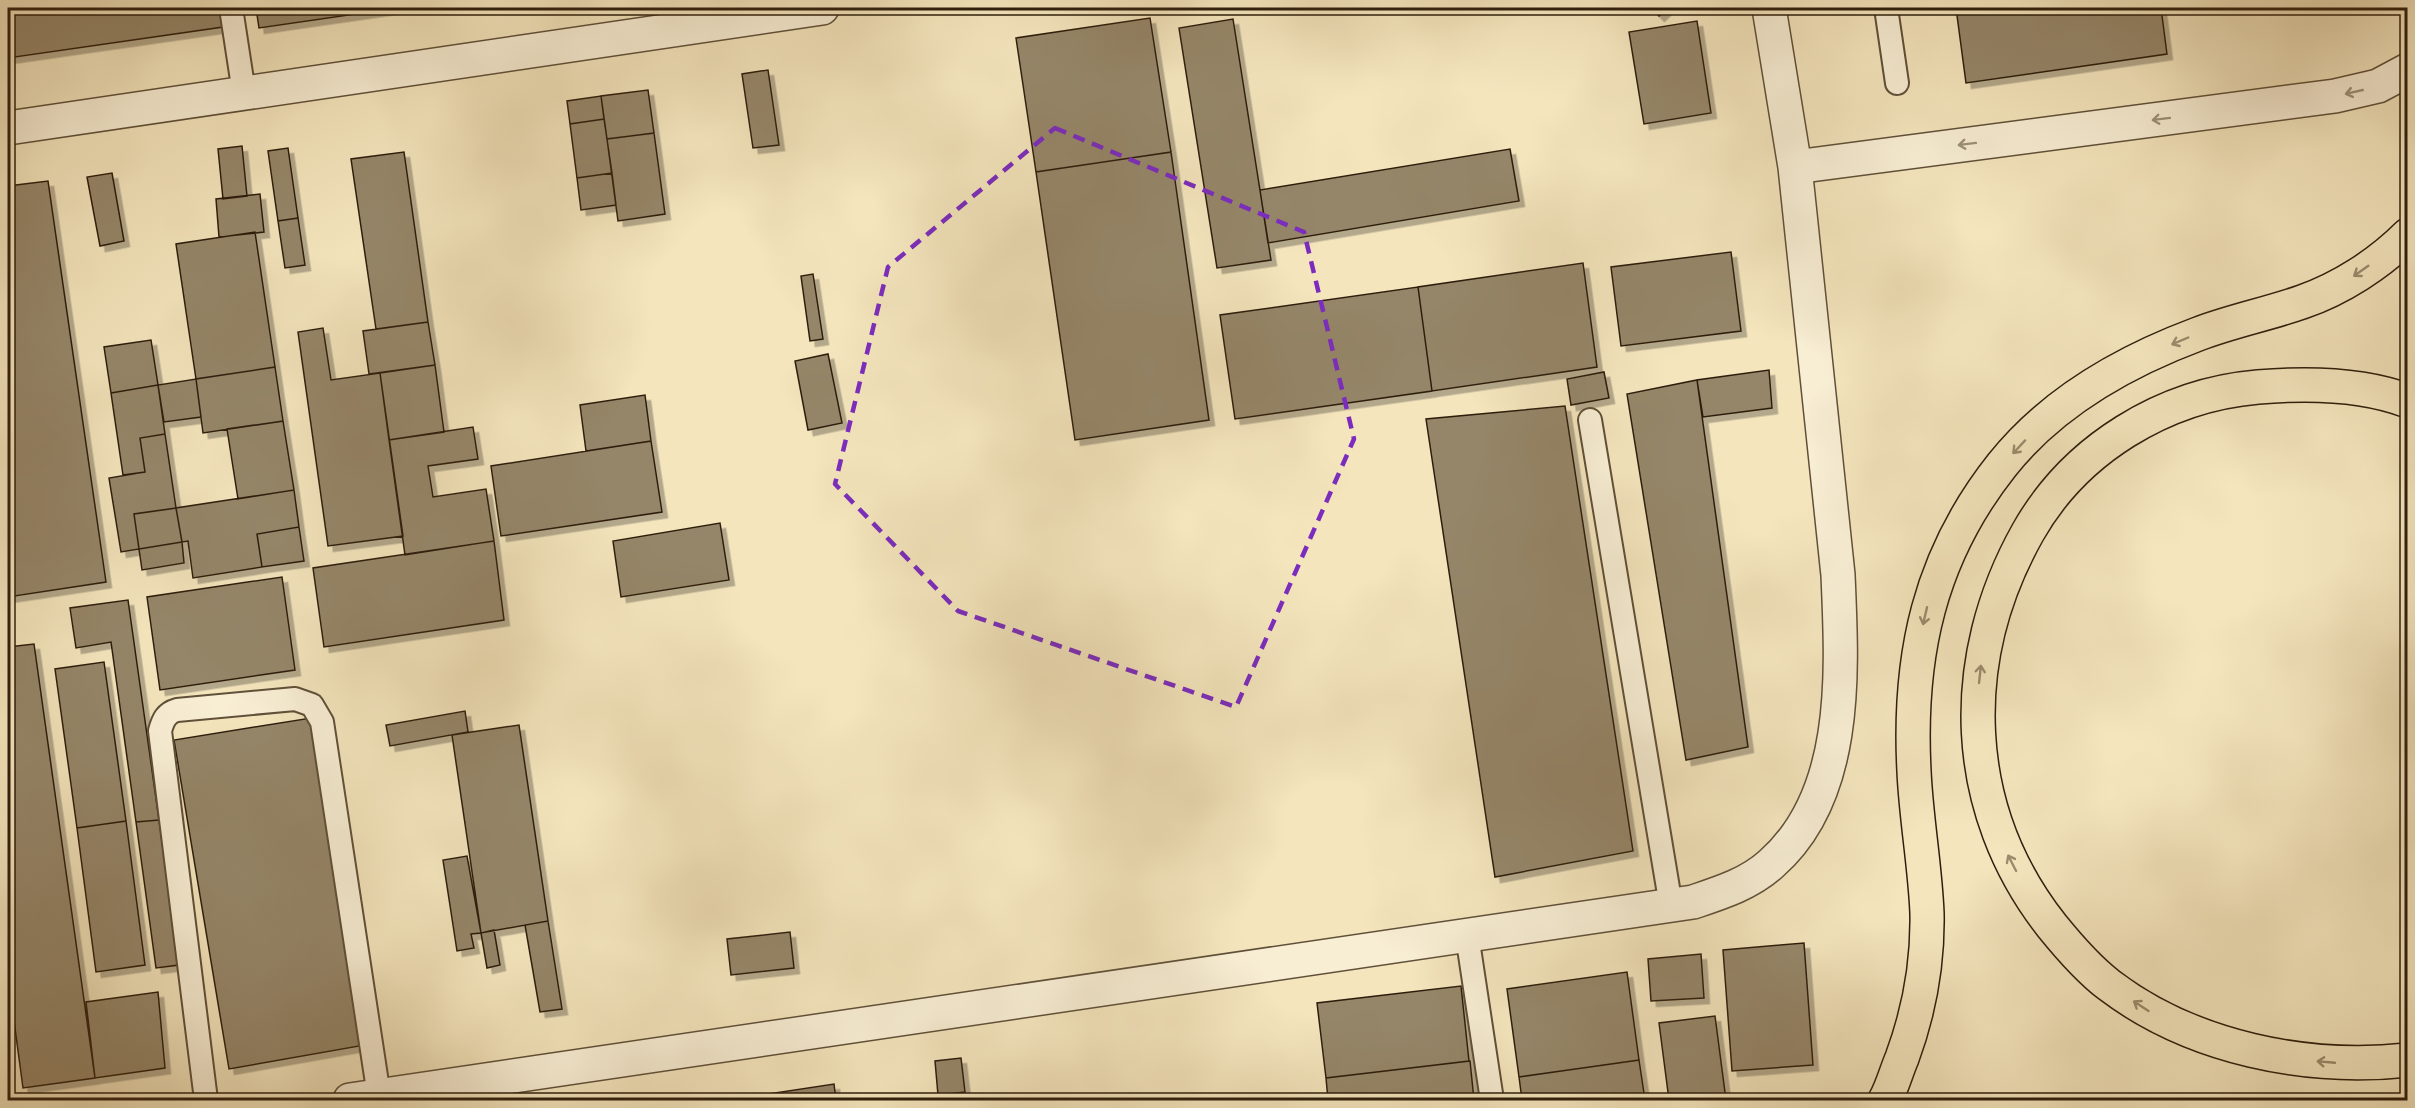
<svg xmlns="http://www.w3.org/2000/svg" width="2415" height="1108" viewBox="0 0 2415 1108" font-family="'Gentium Book Plus',serif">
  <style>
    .building { fill: #958669; stroke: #2e1f0d; stroke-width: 1.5; filter: url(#shadow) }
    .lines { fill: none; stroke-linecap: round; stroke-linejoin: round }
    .lane-casing { stroke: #605039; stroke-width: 26 }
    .street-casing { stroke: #605039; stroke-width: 36 }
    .highway-casing { stroke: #2e1f0d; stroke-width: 36 }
    .lane { stroke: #f8eed4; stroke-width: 22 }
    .street { stroke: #f8eed4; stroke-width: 33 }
    .highway { stroke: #f4e5bd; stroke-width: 33 }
    .oneway { stroke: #9d917a }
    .oneway2 { stroke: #9b8c6e }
    .marked { fill: none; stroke: #7b2cbf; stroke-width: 4.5; stroke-dasharray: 12 8; stroke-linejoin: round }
  </style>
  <defs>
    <filter id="shadow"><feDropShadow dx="5.5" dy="5.5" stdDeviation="0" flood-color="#0004"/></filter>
  </defs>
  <rect width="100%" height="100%" fill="#f4e5bd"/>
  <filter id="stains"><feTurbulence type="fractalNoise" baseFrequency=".00333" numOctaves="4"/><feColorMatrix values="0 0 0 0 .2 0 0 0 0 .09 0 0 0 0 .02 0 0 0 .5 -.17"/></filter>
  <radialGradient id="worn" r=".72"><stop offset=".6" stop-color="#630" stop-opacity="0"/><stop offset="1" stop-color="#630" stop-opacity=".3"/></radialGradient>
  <path class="building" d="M8,8H220L223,27L8,58Z
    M256,8H397L259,28Z
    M1651,8H1667L1659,16Z
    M1956,8H2161L2167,54L1966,83Z
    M1150,18L1171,152L1036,172L1016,38Z
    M1233,19L1271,260L1217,268L1179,28Z
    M1697,21L1711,113L1644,124L1629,32Z
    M768,70L779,145L753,148L742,74Z
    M648,90L654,133L607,139L601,96Z
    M601,96L604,119L570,124L567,101Z
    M604,119L612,173L577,178L570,124Z
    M654,133L665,214L618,221L607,139Z
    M242,146L247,196L223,199L218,149Z
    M288,148L298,218L278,221L268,151Z
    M1510,149L1519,201L1268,243L1260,190Z
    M404,152L428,322L376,329L351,159Z
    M1171,152L1209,420L1075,440L1036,172Z
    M112,173L124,241L100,246L87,177Z
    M612,173L616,205L581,210L577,178Z
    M48,181L106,582L8,597V186Z
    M260,194L264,232L219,237L216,199Z
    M298,218L305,265L285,268L278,221Z
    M255,232L275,367L196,379L176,244Z
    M1731,252L1741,331L1621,346L1611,267Z
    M1583,263L1597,367L1432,391L1418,287Z
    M813,274L823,339L810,341L801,276Z
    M1418,287L1432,391L1235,419L1220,315Z
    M428,322L435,365L369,374L363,331Z
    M323,328L331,380L380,373L403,536L328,546L298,332Z
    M151,340L158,385L111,393L104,347Z
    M828,354L842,423L808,430L795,361Z
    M435,365L444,432L389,440L380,373Z
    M275,367L283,421L203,433L196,379Z
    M1769,370L1772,408L1703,417L1697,380Z
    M1604,372L1609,398L1571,405L1567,379Z
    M196,379L201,417L164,422L158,385Z
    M1697,380L1748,747L1686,760L1627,394Z
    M158,385L165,434L140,438L145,472L123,475L111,393Z
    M645,395L651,441L586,451L580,405Z
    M1565,406L1633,851L1495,877L1426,419Z
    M283,421L294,490L238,499L227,429Z
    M473,427L478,459L428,466L433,497L486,489L494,541L405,555L389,440Z
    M165,434L176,508L134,514L139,549L121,552L109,478L145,472L140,438Z
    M651,441L662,512L501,536L491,466Z
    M294,490L299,527L257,534L262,567L193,578L188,541L182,542L176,508Z
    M176,508L182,542L139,549L134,514Z
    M720,523L729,580L621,597L613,541Z
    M299,527L304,561L262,567L257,534Z
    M494,541L504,620L324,647L313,568Z
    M182,542L184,563L142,570L139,549Z
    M282,577L295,670L160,690L147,597Z
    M128,600L159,820L136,822L111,642L76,648L70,608Z
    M34,644L95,1078L23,1088L8,976V647Z
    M104,662L126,821L77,828L55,669Z
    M465,711L468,732L390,746L386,725Z
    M311,718L365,1045L229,1069L174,740Z
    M519,725L548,921L481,933L452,735Z
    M159,820L179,965L156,968L136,822Z
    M126,821L145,965L96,972L77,828Z
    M467,856L481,933L471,934L474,948L457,951L443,860Z
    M548,921L562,1009L540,1012L525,925Z
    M494,930L500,965L487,968L481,933Z
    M790,932L794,968L731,975L727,939Z
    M1804,943L1813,1065L1732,1071L1723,950Z
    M1701,954L1704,998L1651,1001L1648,959Z
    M1627,972L1639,1060L1519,1077L1507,989Z
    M1461,986L1469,1061L1326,1078L1317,1003Z
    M158,992L165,1068L95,1078L86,1002Z
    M1715,1016L1726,1100H1669L1659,1023Z
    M961,1058L965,1092L938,1095L935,1061Z
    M1639,1060L1645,1100H1522L1519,1077Z
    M1470,1061L1474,1100H1328L1326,1078Z
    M834,1084L836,1100H755V1096Z"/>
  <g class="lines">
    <defs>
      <path id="lane" d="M231,8L244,93
        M1886,8L1897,83
        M1590,420L1671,906
        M1467,935L1492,1100
        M206,1100L160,731C163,720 166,713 177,710L295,699L312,705L322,722L379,1096"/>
      <path id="street" d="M8,128L822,8
        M1795,167L2335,96L2378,86L2408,70
        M350,1100L1693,902C1720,893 1749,884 1771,864C1850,795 1842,670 1838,575L1795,167L1769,8"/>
      <path id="highway" d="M2408,401C2361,383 2306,383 2258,387C2164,395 2075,449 2028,532C1956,660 1960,809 2052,926C2069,947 2088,969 2109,985C2192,1048 2306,1071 2408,1060
        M1885,1100C1892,1088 1896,1072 1902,1058C1919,1012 1928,962 1927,913C1925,865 1916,818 1914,771C1908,656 1929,557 2002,465C2052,402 2123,362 2198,334C2232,321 2268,314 2302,302C2340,289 2379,264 2408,235"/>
    </defs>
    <use href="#lane" class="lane-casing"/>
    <use href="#street" class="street-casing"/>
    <use href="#highway" class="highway-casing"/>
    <use href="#lane" class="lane"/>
    <use href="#street" class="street"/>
    <use href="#highway" class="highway"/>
  </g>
  <defs><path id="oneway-shaft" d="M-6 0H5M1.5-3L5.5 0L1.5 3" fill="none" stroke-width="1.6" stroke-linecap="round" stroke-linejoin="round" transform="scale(1.5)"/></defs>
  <g class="oneway">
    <use href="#oneway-shaft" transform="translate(2354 92) rotate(167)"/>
    <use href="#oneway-shaft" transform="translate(2161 119) rotate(173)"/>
    <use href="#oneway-shaft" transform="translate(1967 144) rotate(173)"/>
  </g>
  <g class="oneway2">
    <use href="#oneway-shaft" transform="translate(2361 271) rotate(145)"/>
    <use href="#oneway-shaft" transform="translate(2180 341) rotate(157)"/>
    <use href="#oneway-shaft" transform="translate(2019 447) rotate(133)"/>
    <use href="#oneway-shaft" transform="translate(1925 616) rotate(103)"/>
    <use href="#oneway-shaft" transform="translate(1980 674) rotate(-84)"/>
    <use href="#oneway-shaft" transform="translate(2012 863) rotate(-117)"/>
    <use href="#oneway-shaft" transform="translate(2141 1006) rotate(-147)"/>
    <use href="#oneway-shaft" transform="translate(2326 1062) rotate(-175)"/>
  </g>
  <path class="marked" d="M1055,128L1304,232L1354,439L1236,707L958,611L835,484L888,267Z"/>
  <rect width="2415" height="1108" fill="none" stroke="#f4e5bd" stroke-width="30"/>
  <rect x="9" y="9" width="2397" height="1090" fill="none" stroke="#2e1f0d" stroke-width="3"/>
  <rect x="15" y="15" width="2385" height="1078" fill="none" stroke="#2e1f0d" stroke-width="1.5"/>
  <rect width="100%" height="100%" filter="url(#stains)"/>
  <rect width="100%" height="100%" fill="url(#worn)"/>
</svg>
